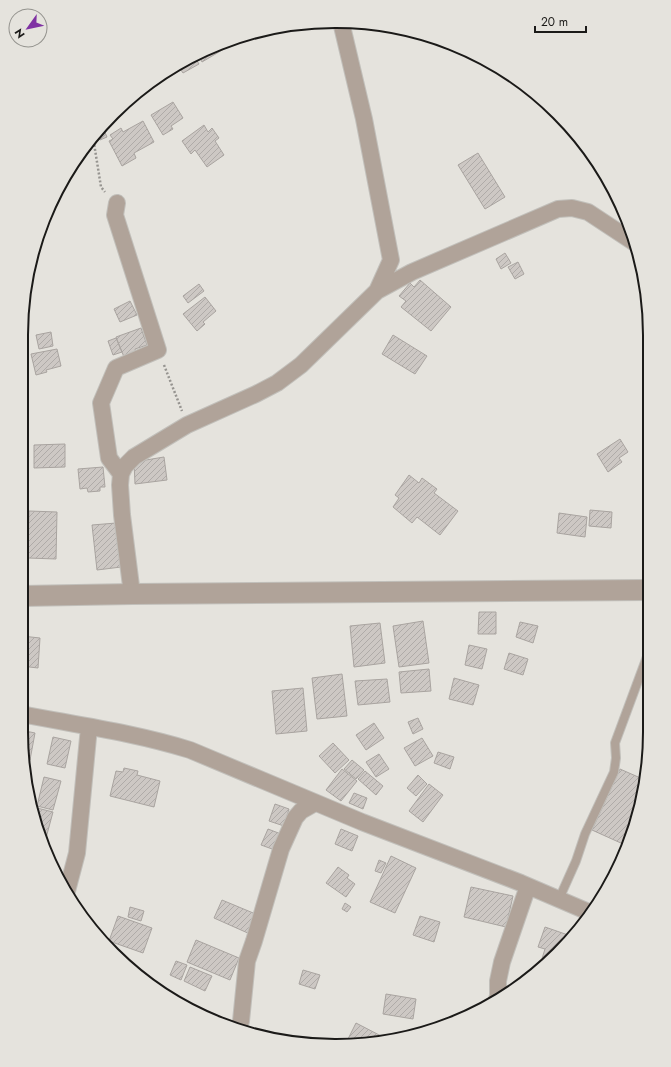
<svg xmlns="http://www.w3.org/2000/svg" width="671" height="1067" viewBox="0 0 671 1067" font-family="Jost,sans-serif">
  <style>
    .building { fill: url(#building-hatch); stroke: #a9a4a0 }
    .lines { fill: none; stroke-linecap: round; stroke-linejoin: round }
    .service-casing { stroke: #c1bfba; stroke-width: 10 }
    .minor-casing { stroke: #c1bfba; stroke-width: 18 }
    .tertiary-casing { stroke: #c1bfba; stroke-width: 22 }
    .path { stroke: #969490; stroke-width: 2.5; stroke-dasharray: 2 2; stroke-linecap: butt }
    .service { stroke: #b0a399; stroke-width: 8 }
    .minor { stroke: #b0a399; stroke-width: 16 }
    .tertiary { stroke: #b0a399; stroke-width: 20 }
    .rim { fill: none; stroke: #1b1a18; stroke-width: 2 }
  </style>
  <defs>
    <pattern id="building-hatch" width="6" height="6" patternUnits="userSpaceOnUse"><rect width="6" height="6" fill="#cdc8c4"/><path d="M-1 1l2-2M0 6l6-6M5 7l2-2" fill="none" stroke="#afaba8"/></pattern>
  </defs>
  <rect width="100%" height="100%" fill="#e5e3dd"/>
  <path class="building" d="M232,39L234,43L202,62L198,54Z
    M194,56L199,64L183,73L177,64Z
    M173,102L183,118L171,126L173,129L163,135L151,115Z
    M143,121L154,142L134,153L136,158L122,166L109,141L113,139L110,135L121,128L123,132Z
    M204,125L208,132L212,128L219,138L215,141L224,155L207,167L195,150L191,154L182,141Z
    M104,130L107,137L100,140L97,132Z
    M478,153L505,197L485,209L458,165Z
    M505,253L511,263L501,269L496,259Z
    M518,262L524,274L515,279L508,267Z
    M420,280L451,307L431,331L401,307L406,301L399,296L410,283L414,287Z
    M199,284L204,291L188,303L183,296Z
    M205,297L216,311L203,322L205,324L197,331L183,314Z
    M130,301L137,315L120,322L114,309Z
    M141,328L147,345L135,349L136,353L124,357L116,337Z
    M51,332L53,346L39,349L36,335Z
    M393,335L427,356L415,374L382,354Z
    M116,338L122,352L113,355L108,341Z
    M57,349L61,366L46,370L47,372L36,375L31,354Z
    M620,439L628,452L619,458L622,462L608,472L597,454Z
    M65,444V467L34,468V445Z
    M164,457L167,480L135,484L134,462Z
    M103,467L105,487H100V491L88,492L87,488L80,489L78,469Z
    M409,475L419,483L422,478L437,489L434,493L458,511L440,535L417,517L412,523L393,507L399,498L395,495Z
    M22,504H25L24,526H22Z
    M590,510L612,512L611,528L589,526Z
    M29,511L57,512L56,559L28,558Z
    M559,513L587,517L585,537L557,533Z
    M116,523L121,567L97,570L92,525Z
    M479,612H496V634H478Z
    M423,621L429,663L399,667L393,626Z
    M520,622L538,626L533,643L516,637Z
    M380,623L385,663L354,667L350,626Z
    M22,636L40,638L38,668L21,666Z
    M469,645L487,649L482,669L465,665Z
    M509,653L528,659L523,675L504,669Z
    M429,669L431,691L401,693L399,672Z
    M342,674L347,716L317,719L312,678Z
    M454,678L479,685L473,705L449,699Z
    M387,679L390,702L358,705L355,681Z
    M303,688L307,731L276,734L272,691Z
    M418,718L423,729L413,734L408,722Z
    M374,723L384,738L366,750L356,735Z
    M21,730L35,733L30,760H26Z
    M53,737L71,741L65,768L47,764Z
    M422,738L433,756L415,766L404,748Z
    M333,743L349,760L335,773L319,756Z
    M438,752L454,757L450,769L434,763Z
    M379,754L389,769L376,777L366,762Z
    M352,760L364,770L356,779L344,769Z
    M124,768L138,771L137,775L160,781L154,807L110,796L116,771L123,772Z
    M342,769L357,781L341,801L326,790Z
    M620,769L645,780L636,815L623,844L592,830Z
    M365,771L383,786L376,795L358,779Z
    M418,775L427,784L416,796L407,788Z
    M44,777L61,781L53,810L37,806Z
    M429,784L443,795L423,822L409,811Z
    M354,793L367,798L363,809L349,803Z
    M275,804L289,809L284,826L269,821Z
    M37,808L53,812L46,838L39,836L38,832L35,815Z
    M268,829L281,834L275,850L261,845Z
    M341,829L358,836L352,851L335,844Z
    M391,856L416,868L395,913L370,902Z
    M379,860L386,863L381,873L375,871Z
    M338,867L349,875L347,878L355,884L346,897L326,883Z
    M471,887L513,896L506,927L464,917Z
    M222,900L258,915L250,934L214,918Z
    M345,903L351,907L347,912L342,909Z
    M130,907L144,911L141,921L128,917Z
    M118,916L152,928L143,953L109,941Z
    M420,916L440,922L434,942L413,935Z
    M545,927L571,936L540,965L545,949L538,947Z
    M196,940L239,958L230,980L187,962Z
    M176,961L187,965L181,980L170,975Z
    M190,967L212,976L205,991L184,981Z
    M303,970L320,975L315,989L299,984Z
    M157,988L178,996L177,998Z
    M386,994L416,999L413,1019L383,1014Z
    M356,1023L385,1038L353,1042L348,1039Z"/>
  <g class="lines">
    <defs>
      <path id="service" d="M559,899L576,861L585,834L614,772L616,758L615,743L648,654"/>
      <path id="minor" d="M341,22L364,119L391,260L377,291
        M117,203L115,215L158,350L116,368L101,403L109,458L121,474
        M132,594L122,515L120,485L121,474L125,466L134,457L187,425L256,394L277,383L301,365L377,291L412,272L558,209L572,208L588,212L635,243
        M21,714C78,725 135,733 190,750L362,822L521,883L591,913
        M67,891L77,853L89,727
        M497,999L498,996V981L502,962L528,886
        M238,1030L241,1021L247,961L254,941L281,849L295,818L301,811L315,803"/>
      <path id="tertiary" d="M22,596L132,594L648,590"/>
    </defs>
    <use href="#service" class="service-casing"/>
    <use href="#minor" class="minor-casing"/>
    <use href="#tertiary" class="tertiary-casing"/>
    <path class="path" d="M93,137L101,187L105,192
      M164,365L182,411"/>
    <use href="#service" class="service"/>
    <use href="#minor" class="minor"/>
    <use href="#tertiary" class="tertiary"/>
  </g>
  <path d="M0 0H671V1067H0ZM335 28H336A307 307 0 0 1 643 335V732A307 307 0 0 1 336 1039H335A307 307 0 0 1 28 732V335A307 307 0 0 1 335 28Z" fill="#e5e3dd" fill-rule="evenodd"/>
  <path class="rim" d="M335 28H336A307 307 0 0 1 643 335V732A307 307 0 0 1 336 1039H335A307 307 0 0 1 28 732V335A307 307 0 0 1 335 28Z"/>
  <g transform="translate(28 28) rotate(237)"><circle r="19" fill="#e5e3dd" stroke="#94938e"/>
  <path d="M0-3L7 15L0 10L-7 15Z" fill="#7f32a3"/>
  <text y="-6" font-size="11" font-weight="bold" text-anchor="middle" fill="#1b1a18">N</text>
  </g>
  <path d="M535 26v6h51v-6" fill="none" stroke="#1b1a18" stroke-width="2"/>
  <text x="541" y="26" font-size="12" fill="#1b1a18" stroke="#e5e3dd" stroke-width="3" paint-order="stroke">20 m</text>
</svg>
